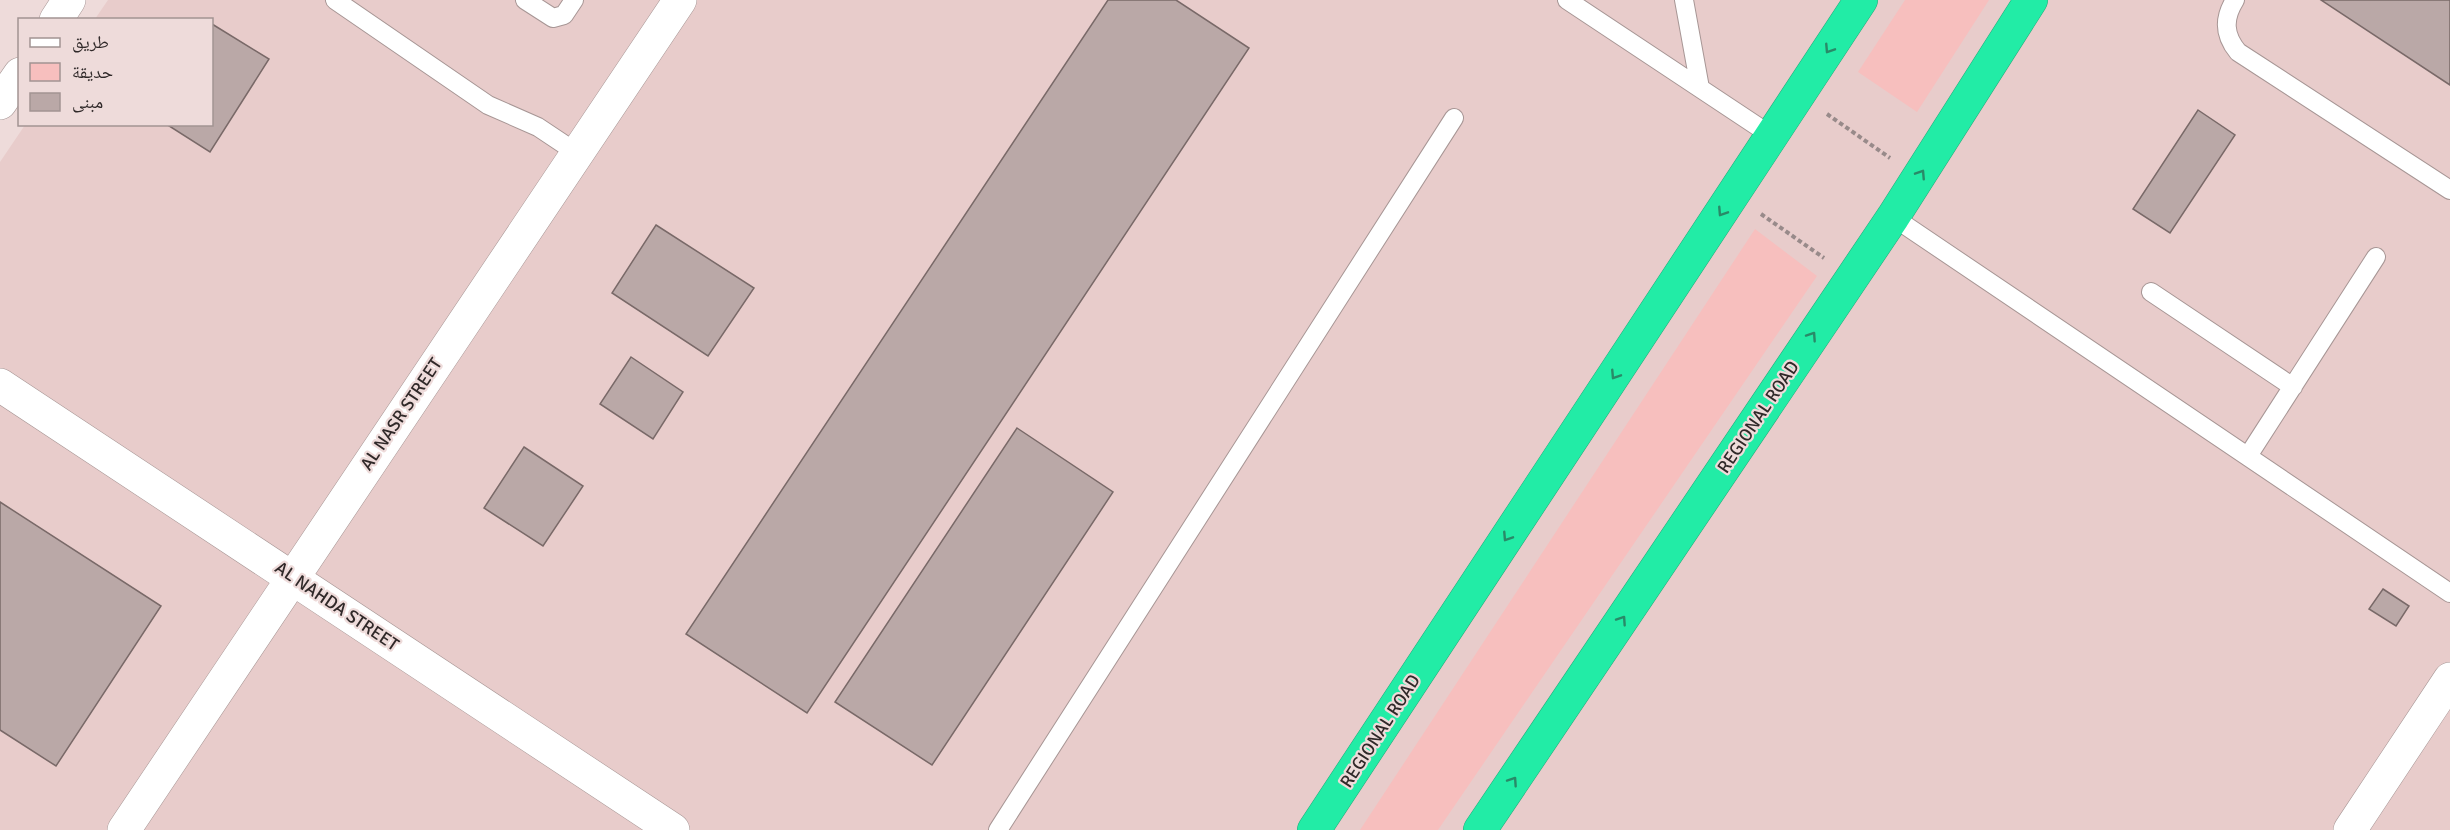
<svg xmlns="http://www.w3.org/2000/svg" width="2450" height="830" viewBox="0 0 2450 830" font-family="Signika,'Noto Naskh Arabic',sans-serif">
  <style>
    .built { fill: #e8cccb }
    .green { fill: #f7bfbe }
    .building { fill: #baa8a7; stroke: #796968; stroke-width: 1.5 }
    .lines { fill: none; stroke-linecap: round; stroke-linejoin: round }
    .lane-casing { stroke: #a79695; stroke-width: 20 }
    .street-casing { stroke: #a79695; stroke-width: 34 }
    .secondary-casing { stroke: #a79695; stroke-width: 34 }
    .highway-casing { stroke: #27a87a; stroke-width: 34 }
    .path { stroke: #988a8a; stroke-width: 4; stroke-dasharray: 4.5 3; stroke-linecap: butt }
    .lane { stroke: #fff; stroke-width: 18 }
    .street { stroke: #fff; stroke-width: 33 }
    .secondary { stroke: #fff; stroke-width: 33 }
    .highway { stroke: #22eca6; stroke-width: 33 }
    .oneway { stroke: #298a68 }
    .labels { text-anchor: middle; stroke-width: 4.5; stroke-linejoin: round; paint-order: stroke }
    .street-label { font-size: 18px; fill: #302929; stroke: #eedbda }
  </style>
  <rect width="100%" height="100%" fill="#eedbda"/>
  <path class="built" d="M108,0H2450V830H0V162L25,125L212,124V20L95,19Z"/>
  <path class="green" d="M1905,0H1989L1917,112L1858,72Z
    M1755,229L1817,276L1438,830H1360Z"/>
  <path class="building" d="M1108,0H1176L1249,48L807,713L686,634Z
    M2321,0H2450V85Z
    M212,24L269,59L210,152L166,124H212Z
    M2198,110L2235,135L2170,233L2133,209Z
    M656,225L754,288L708,356L612,293Z
    M631,357L683,392L653,439L600,404Z
    M1017,428L1113,492L932,765L835,702Z
    M524,447L583,486L543,546L484,508Z
    M0,502L161,606L56,766L0,730Z
    M2383,589L2409,606L2396,626L2369,609Z"/>
  <g class="lines">
    <defs>
      <path id="lane" d="M335,0L488,105L538,127L577,153
        M525,0L553,18L564,15L574,0
        M1567,0L1772,136
        M1684,0L1700,88
        M2235,0C2223,19 2224,35 2238,52L2450,190
        M1893,217L2450,593
        M2151,292L2293,387
        M2248,456L2376,257
        M998,830L1454,118"/>
      <path id="street" d="M0,385L673,830
        M124,830L680,0
        M2350,830L2450,679"/>
      <path id="secondary" d="M56,20L69,0
        M0,103L20,74"/>
      <path id="highway" d="M1314,830L1861,0
        M1480,830L1893,217L2031,0"/>
    </defs>
    <use href="#lane" class="lane-casing"/>
    <use href="#street" class="street-casing"/>
    <use href="#secondary" class="secondary-casing"/>
    <use href="#highway" class="highway-casing"/>
    <path class="path" d="M1827,114L1890,158
      M1761,214L1824,258"/>
    <use href="#lane" class="lane"/>
    <use href="#street" class="street"/>
    <use href="#secondary" class="secondary"/>
    <use href="#highway" class="highway"/>
  </g>
  <defs><path id="oneway-chevron" d="M-2-3.5L2.5 0L-2 3.5" fill="none" stroke-width="1.6" stroke-linecap="round" stroke-linejoin="round" transform="scale(1.5)"/></defs>
  <g class="oneway">
    <use href="#oneway-chevron" transform="translate(1829 49) rotate(123)"/>
    <use href="#oneway-chevron" transform="translate(1921 174) rotate(-57)"/>
    <use href="#oneway-chevron" transform="translate(1722 212) rotate(123)"/>
    <use href="#oneway-chevron" transform="translate(1812 336) rotate(-56)"/>
    <use href="#oneway-chevron" transform="translate(1615 375) rotate(123)"/>
    <use href="#oneway-chevron" transform="translate(1507 537) rotate(123)"/>
    <use href="#oneway-chevron" transform="translate(1622 620) rotate(-56)"/>
    <use href="#oneway-chevron" transform="translate(1513 781) rotate(-56)"/>
  </g>
  <g class="labels">
    <g class="street-label">
      <text transform="translate(401 414) rotate(-56)" y="6">AL NASR STREET</text>
      <text transform="translate(1758 417) rotate(-56)" y="6">REGIONAL ROAD</text>
      <text transform="translate(337 606) rotate(34)" y="6">AL NAHDA STREET</text>
      <text transform="translate(1380 731) rotate(-57)" y="6">REGIONAL ROAD</text>
    </g>
  </g>
  <rect x="18" y="18" width="195" height="108" fill="#eedbda" stroke="#a29493" stroke-width="1.5"/>
  <rect x="30" y="38" width="30" height="9" fill="#ffffff" stroke="#a29493" stroke-width="1.5"/>
  <text x="72" y="48" font-size="18" fill="#302929">طريق</text>
  <rect x="30" y="63" width="30" height="18" fill="#f7bfbe" stroke="#a29493" stroke-width="1.5"/>
  <text x="72" y="78" font-size="18" fill="#302929">حديقة</text>
  <rect x="30" y="93" width="30" height="18" fill="#baa8a7" stroke="#a29493" stroke-width="1.5"/>
  <text x="72" y="108" font-size="18" fill="#302929">مبنى</text>
</svg>
